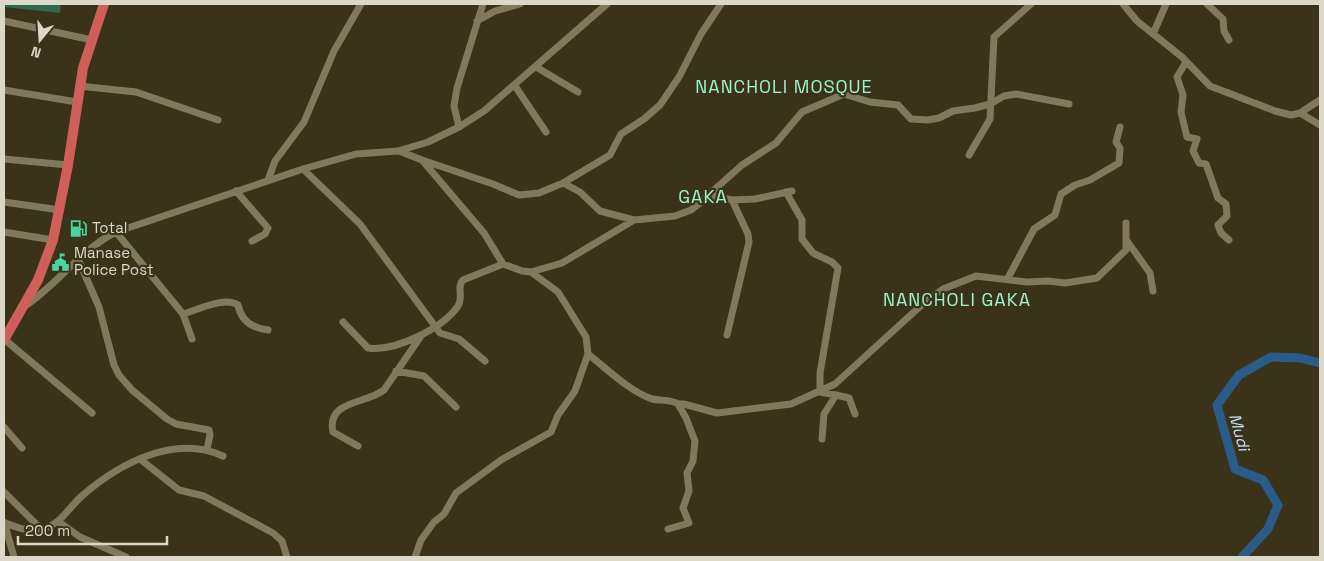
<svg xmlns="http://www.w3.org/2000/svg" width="1324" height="561" viewBox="0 0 1324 561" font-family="'Space Grotesk',sans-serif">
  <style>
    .pitch { fill: #2c6b4b }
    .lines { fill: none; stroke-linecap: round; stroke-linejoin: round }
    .river { stroke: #2a5b89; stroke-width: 9 }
    .minor { stroke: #81795c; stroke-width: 7 }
    .highway { stroke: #d05e5b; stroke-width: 10 }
    .labels { text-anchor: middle; stroke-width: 4.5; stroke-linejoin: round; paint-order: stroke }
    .poi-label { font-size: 15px; fill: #dbd8c8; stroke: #3a3319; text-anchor: start }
    .water-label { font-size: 16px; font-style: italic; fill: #c6e1fd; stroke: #3a3319 }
    .quarter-label { font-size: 18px; letter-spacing: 1px; fill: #9cf2ca; stroke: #3a3319 }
  </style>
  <rect width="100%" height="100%" fill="#3a3319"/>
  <path class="pitch" d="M4,4H61L60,13L4,7Z"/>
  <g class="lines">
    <path class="river" d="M1242,557L1268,529L1278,505L1263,480L1235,469L1217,405L1239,375L1271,357L1300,358L1320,363"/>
    <path class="minor" d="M1123,4L1137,21L1182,57L1210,86L1275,111L1291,115L1300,113L1320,100
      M1207,4L1223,19L1224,31L1229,40
      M4,21L92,40
      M477,21L495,11L520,4
      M1153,34L1166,4
      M1186,62L1177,77L1183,95L1181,112L1187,137L1197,139L1193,151L1199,163L1206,164L1218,198L1226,204L1227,216L1218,225L1221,233L1229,240
      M536,67L578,92
      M79,86L136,92L218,120
      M515,86L546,132
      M4,90L77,102
      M1300,113L1320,125
      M459,127L454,106L457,88L483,4
      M399,151L422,160L484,233L503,264L522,271L531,272L562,263L634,220L675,216L691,210L705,199L714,196L732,200L748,234L749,242L727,335
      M969,155L990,119L994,37L1031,4
      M4,159L68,165
      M422,160L493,184L519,195L539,193L563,183L610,155L621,134L644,119L660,105L679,77L701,34L721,4
      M303,169L360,224L440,333L459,339L485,361
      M268,180L275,161L304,122L334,51L361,4
      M563,183L580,192L600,211L634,220
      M236,191L268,228L265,234L252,241
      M786,192L802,220V239L813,253L832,262L838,268L820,373V392L836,395L824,414L822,439
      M705,198L742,165L776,143L802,112L844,94L870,102L898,105L911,119L928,120L939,118L953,111L975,108L990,104L1004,96L1016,94L1069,104
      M732,200L755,199L792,191
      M4,202L60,210
      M4,232L53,240
      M116,232L183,314L192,339
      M1127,241L1150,273L1153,291
      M78,259L99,307L114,365L119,375L132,390L167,419L176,424L209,430L210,435L207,449
      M1008,278L1034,229L1055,215L1061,194L1075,185L1090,180L1119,163L1120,148L1116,142L1120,127
      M25,306C58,284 80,250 116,232L303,169L356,154L398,151L428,142L459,127L484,111L607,4
      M183,314C198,310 224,296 238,305C241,321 252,328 268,330
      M343,322L368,348C395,352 443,328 458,306C464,297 456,287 463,280L503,264
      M4,339L92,413
      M588,354C607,369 629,391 652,399C660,401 671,399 678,404H684L717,413L791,404L835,384L926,301L943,289L976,276L1027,282L1048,281L1065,283L1097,278L1126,250V223
      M396,371L424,376L456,407
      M836,395L849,398L855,414
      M4,427L22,448
      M358,446L333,432C326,400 367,404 384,390L421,336
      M140,459L179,490L204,496L273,533L282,541L287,557
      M4,492L42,530
      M4,522L14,557
      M59,522L80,537L126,557
      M5,523C16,527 30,533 43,529C61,524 69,507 83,495C120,463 175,434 223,456
      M668,529L689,523L683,508L689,491L687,473L693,461L695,441L686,418L678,404
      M415,557L421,540L434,522L444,514L456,493L501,460L551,432L558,415L575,391L588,354L586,337L558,292L531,272"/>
    <path class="highway" d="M4,340L38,280L53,240L68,165L83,68L104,4"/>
  </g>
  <defs>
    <symbol id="fuel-bare" viewBox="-9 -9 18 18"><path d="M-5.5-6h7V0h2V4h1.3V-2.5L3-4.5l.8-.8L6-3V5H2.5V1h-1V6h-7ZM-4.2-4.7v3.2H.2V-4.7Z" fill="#47d49e" stroke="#3a3319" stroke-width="2.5" paint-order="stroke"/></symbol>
    <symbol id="civic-bare" viewBox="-9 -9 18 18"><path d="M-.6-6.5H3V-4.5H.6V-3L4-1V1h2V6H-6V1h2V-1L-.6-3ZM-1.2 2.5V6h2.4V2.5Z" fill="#47d49e" stroke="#3a3319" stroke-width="2.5" paint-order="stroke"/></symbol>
  </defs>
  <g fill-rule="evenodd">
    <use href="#fuel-bare" x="66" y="216" width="25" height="25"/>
    <use href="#civic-bare" x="48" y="250" width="25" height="25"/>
  </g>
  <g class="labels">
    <g class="poi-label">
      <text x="92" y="233">Total</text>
      <text x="74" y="258">Manase<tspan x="74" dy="17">Police Post</tspan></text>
    </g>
    <g class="water-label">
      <text transform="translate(1240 432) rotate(74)" y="6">Mudi</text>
    </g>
    <g class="quarter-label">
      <text x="784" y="93">NANCHOLI MOSQUE</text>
      <text x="703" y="203">GAKA</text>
      <text x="957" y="306">NANCHOLI GAKA</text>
    </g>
  </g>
  <rect width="1324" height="561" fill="none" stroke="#dbd8c8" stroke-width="10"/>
  <g transform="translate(40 40) rotate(198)" stroke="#3a3319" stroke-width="4" paint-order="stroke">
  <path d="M0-4L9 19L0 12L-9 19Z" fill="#dbd8c8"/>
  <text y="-8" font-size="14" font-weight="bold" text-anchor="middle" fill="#dbd8c8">N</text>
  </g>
  <path d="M18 536v8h149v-8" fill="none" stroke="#dbd8c8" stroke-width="2.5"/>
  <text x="25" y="536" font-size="15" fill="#dbd8c8" stroke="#3a3319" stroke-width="4" paint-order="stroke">200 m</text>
</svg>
